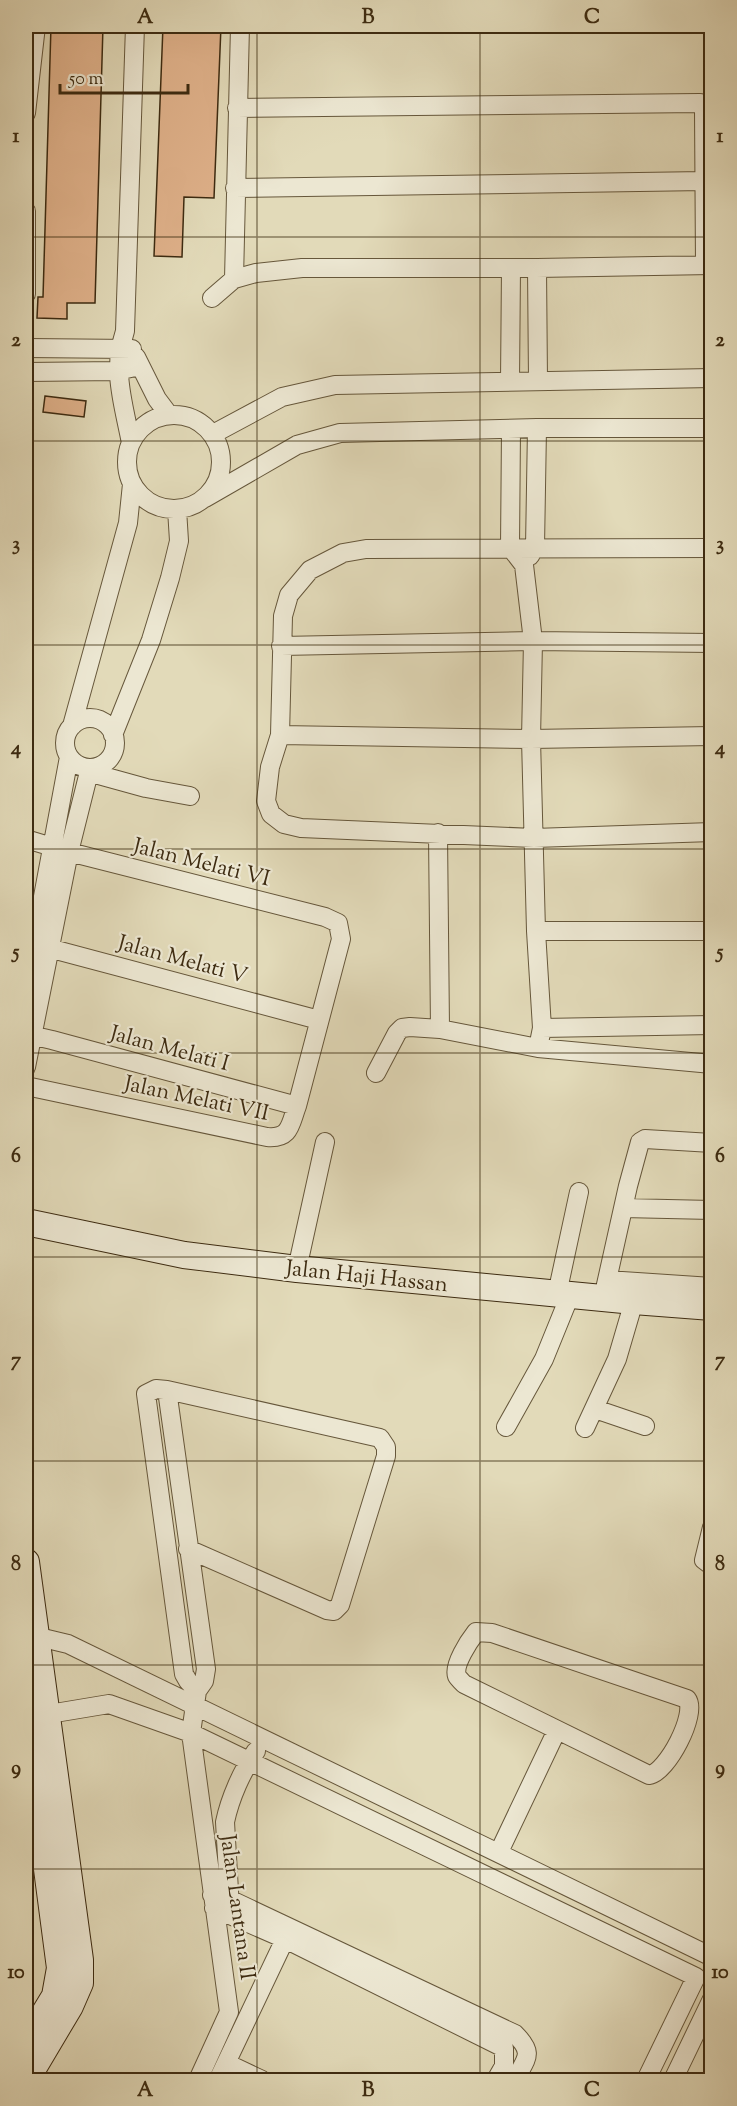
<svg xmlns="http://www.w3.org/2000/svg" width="737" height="2106" viewBox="0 0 737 2106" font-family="'Sorts Mill Goudy',serif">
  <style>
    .building { fill: #deb089; stroke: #3d2b11; stroke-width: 1.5 }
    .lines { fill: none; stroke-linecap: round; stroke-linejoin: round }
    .street-casing { stroke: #66573b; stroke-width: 20 }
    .secondary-casing { stroke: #3d2b11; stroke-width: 28 }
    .street { stroke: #ece7d2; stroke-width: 18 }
    .secondary { stroke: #ece7d2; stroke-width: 26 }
    .grid { fill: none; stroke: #3d2b11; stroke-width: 1.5; stroke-opacity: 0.55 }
    .labels { text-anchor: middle; stroke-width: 4.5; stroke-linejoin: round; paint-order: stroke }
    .street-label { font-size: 22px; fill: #3d2b11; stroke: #ece7d2 }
    .neatline { fill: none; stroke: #3d2b11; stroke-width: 2 }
    .grid-label { font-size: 20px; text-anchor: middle; font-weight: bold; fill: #3d2b11 }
  </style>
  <rect width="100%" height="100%" fill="#e2dab9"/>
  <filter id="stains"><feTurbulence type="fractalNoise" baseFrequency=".00333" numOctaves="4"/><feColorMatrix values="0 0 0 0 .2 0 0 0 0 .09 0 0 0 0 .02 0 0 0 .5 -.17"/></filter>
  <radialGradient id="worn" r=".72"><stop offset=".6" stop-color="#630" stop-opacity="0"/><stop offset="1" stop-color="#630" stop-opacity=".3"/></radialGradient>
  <path class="building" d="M51,26H103L95,303H67V319L37,318L38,297H43Z
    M163,26H221L214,198L184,197L182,257L154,256Z
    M45,396L86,401L84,417L43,412Z"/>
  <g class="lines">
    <defs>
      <path id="street" d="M237,108L700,103L704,109L705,265
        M26,113L36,26
        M235,188L704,181
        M26,211V294
        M537,268L538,381
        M234,279L240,26
        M212,298L234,279L256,273L302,268H537L712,265
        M26,348L132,349
        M136,357L157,399L169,415
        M26,372L117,371L140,366
        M510,381L511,268
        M127 462a47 47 0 1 1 94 0a47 47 0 1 1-94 0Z
        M511,429L510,547L524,565L533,641L531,739L536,931L542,1028L538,1048
        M213,434L282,397L335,385L712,378
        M131,443C123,401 112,372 125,331L135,26
        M205,498L297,445L340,433L537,428H712
        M712,548L366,549L343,553L310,570L289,595L283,616L280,735L270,767L266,801L271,814L284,824L301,828L534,838L712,832
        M530,556L535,547L537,428
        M281,646L533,641L712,643
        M65 743a25 25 0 1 1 50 0a25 25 0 1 1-50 0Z
        M72,726L128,523L132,484
        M113,735L151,640L170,578L179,541L177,509
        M280,735L531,739L712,736
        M88,772L146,788L190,796
        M438,833L440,1029
        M26,839L69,852L325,917L338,923L341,939L297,1106C290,1124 291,1139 267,1137L26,1086
        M536,931H712
        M26,942L319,1020
        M26,981L34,945L69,757
        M542,1028L712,1025
        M26,1034L52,1040L297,1106
        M26,1067L69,852L90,768
        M376,1073L397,1033L402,1028L410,1027L440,1029L538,1048L712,1064
        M623,1208L712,1210
        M297,1269L325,1142
        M607,1280L712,1287
        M557,1294L579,1192
        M603,1298L628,1186L640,1142L645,1139L712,1143
        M167,1390L206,1669L204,1681L197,1691L191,1733L229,2012L198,2080
        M595,1409L645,1426
        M506,1427L544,1359L570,1295
        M585,1428L617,1359L634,1301
        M712,1527L704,1560L712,1566
        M188,1549L327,1610L334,1611L340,1605L386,1456V1447L380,1438L167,1390L156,1389L146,1394L184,1674L188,1681L197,1691
        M476,1632L492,1633L687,1699C698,1713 667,1773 649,1775L464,1684C463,1683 458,1678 457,1676C453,1665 469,1641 476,1632Z
        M27,1638H43L68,1644L712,1957
        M37,1716L109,1704L191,1733L696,1977L646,2080
        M499,1852L557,1730
        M212,1895L231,1900L515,2034C535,2054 526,2058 515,2080
        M214,1908L285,1939L504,2048V2066L496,2080
        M230,1908L225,1822C230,1798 242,1771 256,1751
        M226,2063L262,2080
        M218,2080L285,1939
        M673,2080L712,1999"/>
      <path id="secondary" d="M26,1222L184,1255L297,1269L634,1301L712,1307
        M26,1562L80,1960V1983L70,2006L26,2080
        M26,1709L60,1968L55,1996L26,2044"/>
    </defs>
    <use href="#street" class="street-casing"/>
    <use href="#secondary" class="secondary-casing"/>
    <use href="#street" class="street"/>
    <use href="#secondary" class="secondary"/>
  </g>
  <path class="grid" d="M257,26V2080M480,26V2080M26,237H712M26,441H712M26,645H712M26,849H712M26,1053H712M26,1257H712M26,1461H712M26,1665H712M26,1869H712"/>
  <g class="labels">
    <g class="street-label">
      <text transform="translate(202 861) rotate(14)" y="8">Jalan Melati VI</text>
      <text transform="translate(183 958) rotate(15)" y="8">Jalan Melati V</text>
      <text transform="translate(170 1047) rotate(15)" y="8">Jalan Melati I</text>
      <text transform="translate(197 1097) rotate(12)" y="8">Jalan Melati VII</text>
      <text transform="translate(367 1275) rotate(6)" y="8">Jalan Haji Hassan</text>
      <text transform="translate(239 1907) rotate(82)" y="8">Jalan Lantana II</text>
    </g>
  </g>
  <rect width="737" height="2106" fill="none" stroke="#e2dab9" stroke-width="66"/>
  <path d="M60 84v9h128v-9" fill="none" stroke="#3d2b11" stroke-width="3"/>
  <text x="69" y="84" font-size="18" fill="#3d2b11" stroke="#ece7d2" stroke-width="4.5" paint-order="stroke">50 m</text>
  <rect x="33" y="33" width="671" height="2040" class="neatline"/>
  <g class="grid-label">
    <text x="145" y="23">A</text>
    <text x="368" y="23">B</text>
    <text x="592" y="23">C</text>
    <text x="16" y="142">1</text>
    <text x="720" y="142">1</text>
    <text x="16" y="346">2</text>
    <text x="720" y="346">2</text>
    <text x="16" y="550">3</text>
    <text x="720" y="550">3</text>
    <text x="16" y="754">4</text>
    <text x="720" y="754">4</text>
    <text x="16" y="958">5</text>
    <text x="720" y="958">5</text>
    <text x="16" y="1162">6</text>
    <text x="720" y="1162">6</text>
    <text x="16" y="1366">7</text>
    <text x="720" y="1366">7</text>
    <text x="16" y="1570">8</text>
    <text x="720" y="1570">8</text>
    <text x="16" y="1774">9</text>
    <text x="720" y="1774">9</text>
    <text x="16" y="1978">10</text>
    <text x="720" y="1978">10</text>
    <text x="145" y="2096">A</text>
    <text x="368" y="2096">B</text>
    <text x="592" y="2096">C</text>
  </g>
  <rect width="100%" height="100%" filter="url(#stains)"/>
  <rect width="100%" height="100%" fill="url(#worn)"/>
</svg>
